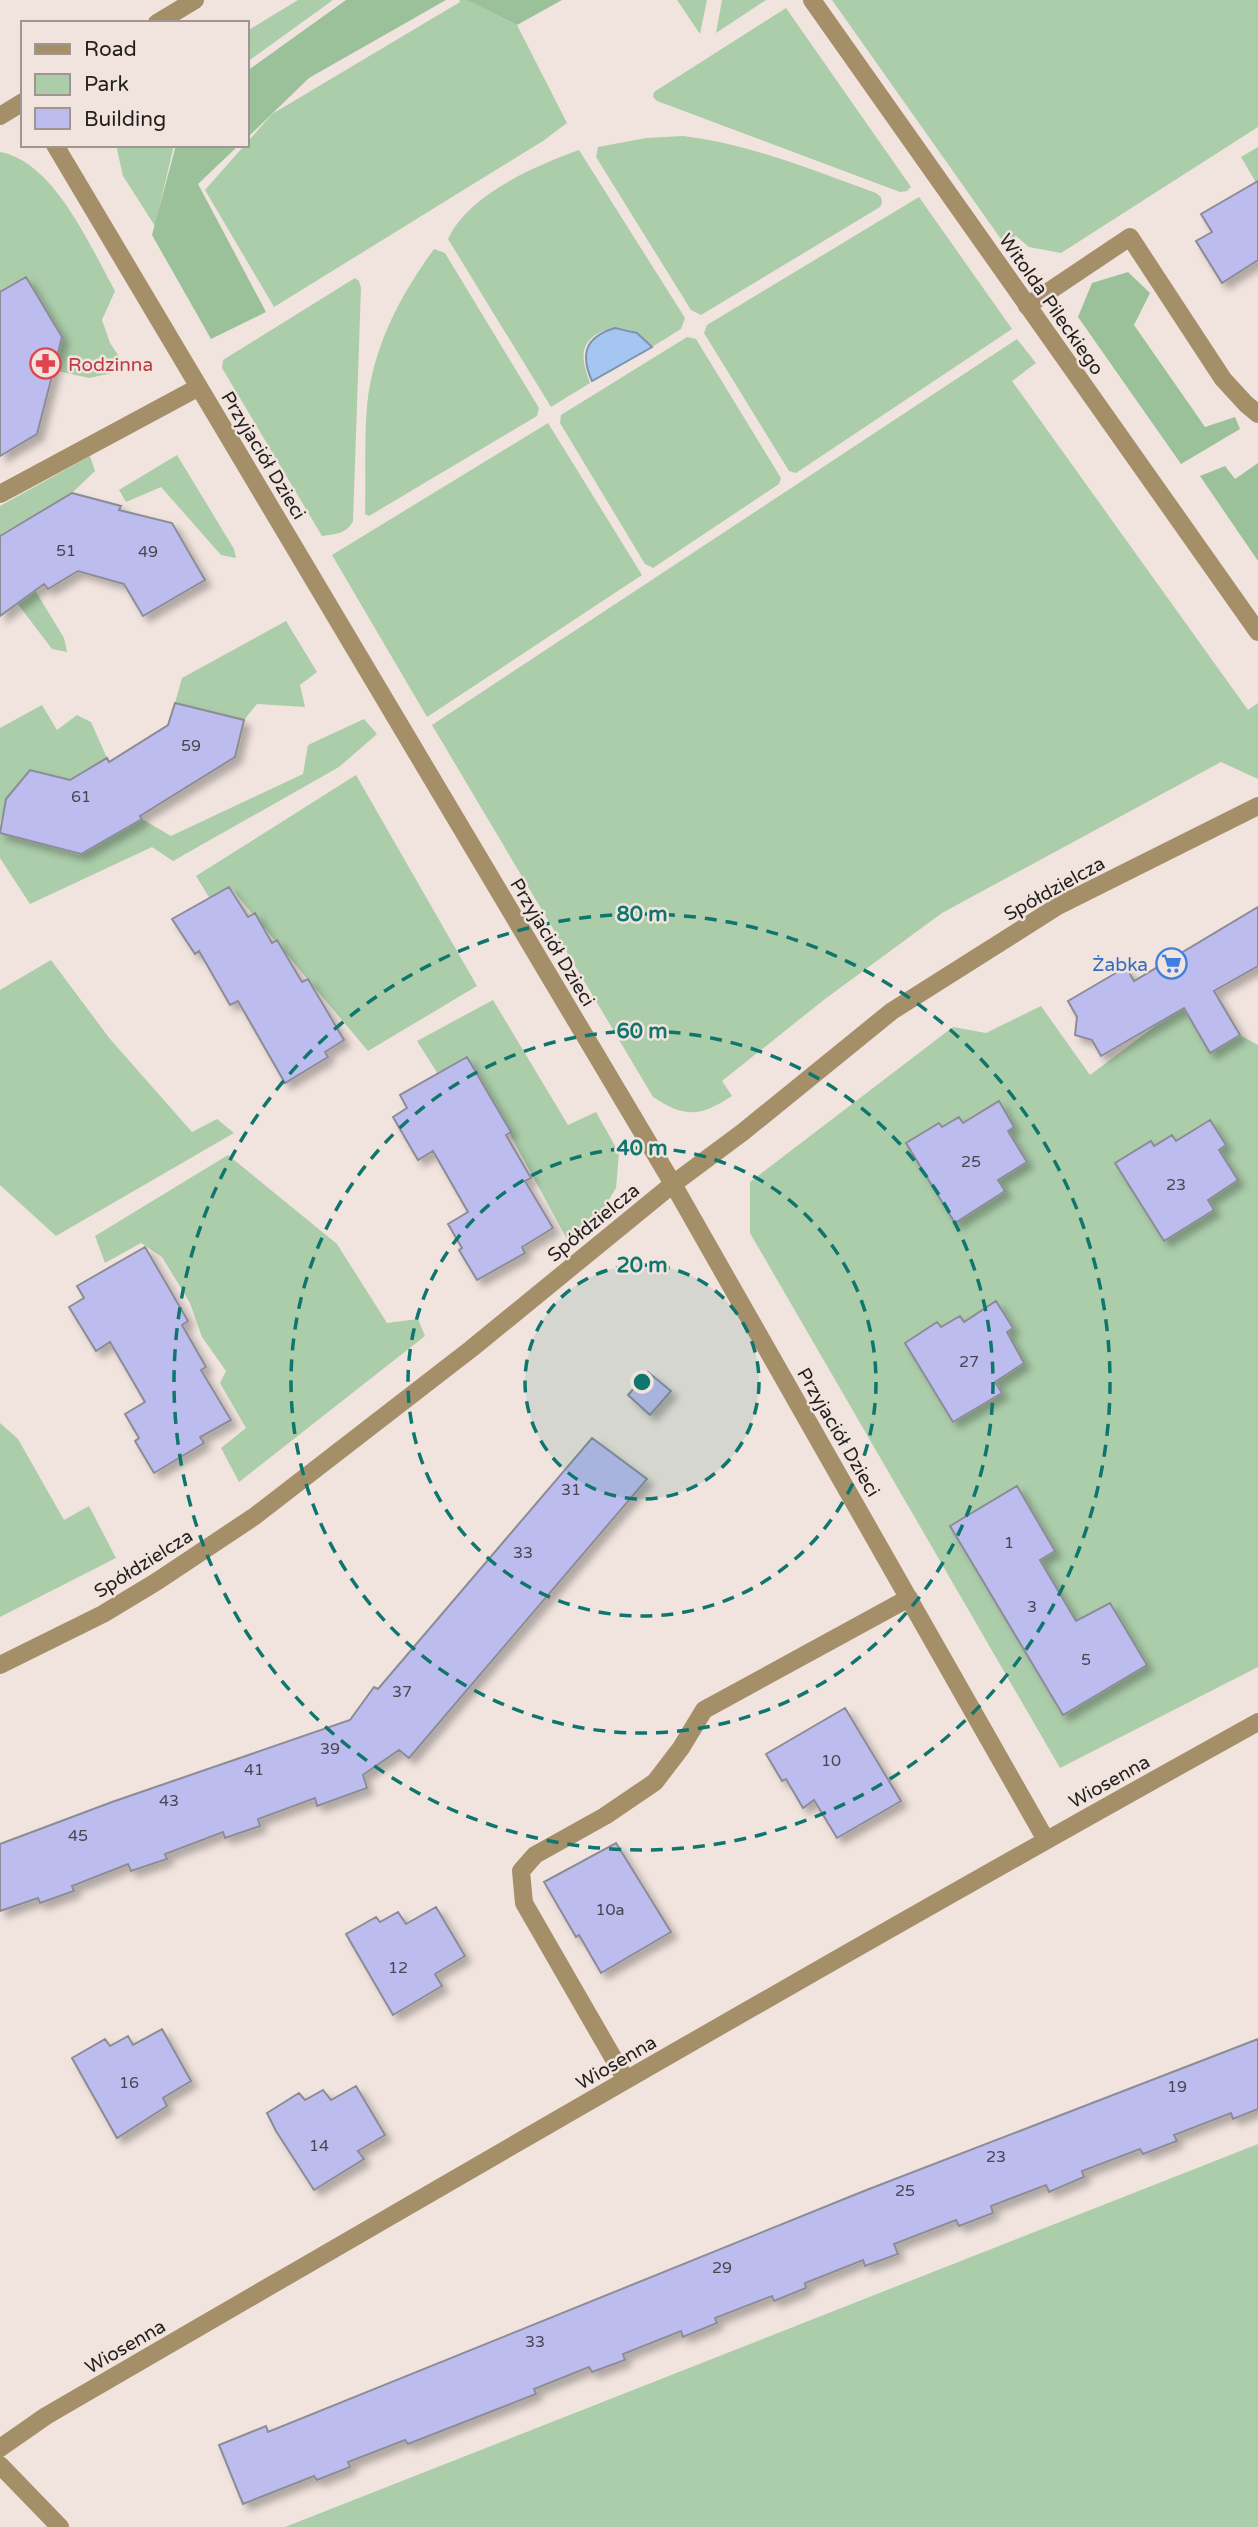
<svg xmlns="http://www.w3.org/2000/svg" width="1258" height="2527" viewBox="0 0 1258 2527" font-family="'Varela Round',sans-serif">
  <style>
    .green { fill: #abcdaa }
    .forest { fill: #9ac199 }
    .water { fill: #a4c6f0; stroke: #7d94b1; stroke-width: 2 }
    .building { fill: #bdbcee; stroke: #8c8c97; stroke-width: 2; filter: url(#shadow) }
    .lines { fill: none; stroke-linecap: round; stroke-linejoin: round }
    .minor { stroke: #a58f69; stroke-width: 18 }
    .ring { fill: none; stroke: #0f766e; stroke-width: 3.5; stroke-dasharray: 12 9 }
    .labels { text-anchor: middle; stroke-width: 5; stroke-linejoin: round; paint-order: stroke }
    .number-label { font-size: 16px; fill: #4a4651 }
    .street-label { font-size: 19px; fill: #231f1d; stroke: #f1e4de }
    .health-label { font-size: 19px; fill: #be3a42; stroke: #f1e4de; text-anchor: start }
    .shop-label { font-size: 19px; fill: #366cbe; stroke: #f1e4de; text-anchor: end }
    .centre { fill: #0f766e; stroke: #f1e4de; stroke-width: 3.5 }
    .ring-label { font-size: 21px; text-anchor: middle; font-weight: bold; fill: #0f766e; stroke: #f1e4de; stroke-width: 5; stroke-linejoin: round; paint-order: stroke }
  </style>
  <defs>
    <filter id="shadow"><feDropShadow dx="6" dy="6" stdDeviation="3.5" flood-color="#0004"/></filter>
  </defs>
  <rect width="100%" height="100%" fill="#f1e4de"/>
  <path class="green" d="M298,0H333L247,62V31Z
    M459,0H468L517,25L567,123L543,141L274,307L205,190L272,114L460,2Z
    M677,0H707L700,34Z
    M722,0H766L716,33Z
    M832,0H1258V127L1061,253L1029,247L1016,236L1003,242Z
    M786,8L911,187L907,191L900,192L657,101L653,97L654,92Z
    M683,136C750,144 812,170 876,193L881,197L882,203L880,207L701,315L691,310L596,157L598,147L646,138Z
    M116,145H174L155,226L123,176Z
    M1258,147V186L1241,157Z
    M579,150L685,318L681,329L652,347C647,342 641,335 635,332C618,324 589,330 584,351C582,361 587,374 590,383L551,407L448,239C469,194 535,166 579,150Z
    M0,152C54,161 91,248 115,291L102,320L110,343L122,361V371L89,378L53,370L61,337L26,277L0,292Z
    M919,197L1012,329L796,473L789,471L704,333L707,325Z
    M434,249L445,253L539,408L537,416L369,516L365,514C366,478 364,441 367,406C373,346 400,296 434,249Z
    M355,278L359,281L361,288L353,521C347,534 335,534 322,536L222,368L223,360Z
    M687,337L696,339L781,478L779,484L653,568L645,564L560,423L561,415Z
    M1017,339L1036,363L1012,381L1248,710L1258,703V779L1221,762L942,913L825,999L722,1081L732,1096C700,1117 685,1118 653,1097L432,725Z
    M548,423L642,575L427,717L332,555Z
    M177,455L234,549L236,558L221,555L161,487L126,502L119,490Z
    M90,456L95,471L72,493L1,534L64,638L67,652L52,649L17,603L0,573V506Z
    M286,621L317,672L300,685L305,707L257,704L244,720L175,703L182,678Z
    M42,705L57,730L77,715L91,722L107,758L71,780L30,770L6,799L0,824V728Z
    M364,719L377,734L339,767L173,861L152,847L30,904L0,858V833L80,855L142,819L171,836L303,774L308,745Z
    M356,775L477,986L368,1051L230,887L212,902L196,876Z
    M51,960L110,1039L192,1132L217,1119L234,1133L56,1236L0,1185V990Z
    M1178,998L1210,1053L1240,1035L1258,1045V1667L1060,1768L750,1233V1182L953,1027L986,1033L1041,1006L1090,1075L1159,1023Z
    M493,1000L568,1125L596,1112L619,1153L616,1188L596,1221L568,1241L468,1057L438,1074L417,1041Z
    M228,1155L337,1244L387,1323L418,1319L425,1336L239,1482L221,1448L246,1428L220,1383L226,1371L202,1337L190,1303L162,1257L141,1243L105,1263L95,1236Z
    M0,1423L18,1439L64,1520L89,1506L116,1558L0,1617Z
    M1258,2144V2527H285Z"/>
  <path class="forest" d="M346,0H446L309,78L247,138V71Z
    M467,0H562L517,25Z
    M176,145H239L198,184L266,312L211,339L152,235Z
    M1128,272L1150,293L1134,325L1205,427L1235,417L1240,429L1181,464L1078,317L1092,283Z
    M1258,463V561L1200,476L1225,466L1235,479Z"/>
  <path class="water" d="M615,328L637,333L652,347L592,381C580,354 585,337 615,328Z"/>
  <path class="building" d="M1258,181V260L1222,283L1196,241L1212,232L1201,214Z
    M26,277L62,337L37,434L0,456V292Z
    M72,493L121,506L119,510L172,523L205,580L143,616L124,584L78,571L48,589L44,584L0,616V536Z
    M175,703L244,720L235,757L140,816L142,819L81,854L0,833L6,799L30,770L70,780L107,758L109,762L168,725Z
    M229,887L248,917L255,913L272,943L277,940L302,982L308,979L344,1040L325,1052L328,1057L285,1083L238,1001L230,1005L199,951L195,954L172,919Z
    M1258,907V966L1214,991L1240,1035L1210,1053L1184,1008L1101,1056L1092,1040L1075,1035L1077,1017L1068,1001L1126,967L1134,981Z
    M467,1057L511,1132L506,1135L531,1178L525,1181L553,1228L522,1247L525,1253L477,1280L459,1250L462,1248L448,1224L468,1212L433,1151L418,1160L393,1117L407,1108L400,1095Z
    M999,1101L1014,1127L1008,1131L1027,1162L998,1180L1005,1191L955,1223L906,1143L939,1123L942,1127L959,1117L963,1123Z
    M1210,1120L1226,1145L1219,1150L1238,1180L1208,1200L1214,1210L1164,1241L1115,1163L1151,1141L1154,1146L1172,1135L1176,1141Z
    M145,1247L188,1321L182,1325L206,1367L201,1370L231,1420L200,1437L204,1443L154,1473L135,1441L139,1438L125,1414L145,1402L110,1342L96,1351L69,1307L84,1298L77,1286Z
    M996,1301L1013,1328L1007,1332L1024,1363L995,1382L1002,1393L953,1422L905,1343L937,1322L941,1327L960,1316L964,1322Z
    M648,1372L671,1391L650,1415L628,1395Z
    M592,1438L647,1479L409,1758L399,1750L363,1775L367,1788L317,1806L315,1798L258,1819L260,1826L225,1838L223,1832L165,1854L167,1859L131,1871L128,1864L72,1886L74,1891L40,1903L38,1898L0,1911V1844L112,1802L350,1720L374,1687L378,1689Z
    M1017,1486L1055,1551L1040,1560L1076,1621L1110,1603L1147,1665L1063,1715L950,1526Z
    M845,1708L901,1801L837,1838L814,1800L803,1808L786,1779L782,1781L766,1754Z
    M616,1843L671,1932L601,1973L579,1935L576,1937L544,1882Z
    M436,1907L465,1956L435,1974L442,1986L393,2015L346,1934L376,1917L380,1922L398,1912L406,1924Z
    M162,2029L191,2081L163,2098L167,2106L117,2138L72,2058L105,2039L110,2046L128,2036L133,2045Z
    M1258,2039V2109L1233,2119L1231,2113L1174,2135L1177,2141L1143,2154L1140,2149L1082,2171L1084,2177L1049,2192L1046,2185L991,2206L993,2213L959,2226L956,2220L894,2244L898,2254L865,2266L863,2260L805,2283L806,2288L774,2301L772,2296L715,2318L717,2323L683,2337L681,2331L623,2354L625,2360L592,2372L589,2367L534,2389L536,2394L408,2444L405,2440L348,2462L350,2467L317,2480L314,2476L243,2504L219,2445L266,2426L268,2432L864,2191Z
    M356,2086L385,2135L358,2151L364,2159L314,2190L276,2131L267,2113L299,2093L305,2100L323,2090L331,2100Z"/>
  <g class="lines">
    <path class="minor" d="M812,0L1258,632
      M157,23L195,0
      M0,116L23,102
      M55,145L673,1184L1046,1840
      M1027,306L1130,237L1223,379L1246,404L1258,414
      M0,494L199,387
      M0,1665L103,1614L156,1582L255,1516L471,1349L673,1184L743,1132L892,1011L1058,906L1258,806
      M626,2080L524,1903L521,1871L535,1855L605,1816L655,1782L681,1748L704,1710L909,1598
      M0,2448L46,2416C449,2182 851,1948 1258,1722
      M0,2465L60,2527"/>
  </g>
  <circle cx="642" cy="1382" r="117" fill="#0f766e" fill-opacity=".12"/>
  <g class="ring">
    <circle cx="642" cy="1382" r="117"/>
    <circle cx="642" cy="1382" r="234"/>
    <circle cx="642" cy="1382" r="351"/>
    <circle cx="642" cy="1382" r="468"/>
  </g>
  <defs>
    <symbol id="pharmacy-ring" viewBox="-11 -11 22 22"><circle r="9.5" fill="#f1e4de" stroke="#e0444e" stroke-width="1.5"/><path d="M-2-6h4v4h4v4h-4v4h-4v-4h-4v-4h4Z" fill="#e0444e"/></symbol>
    <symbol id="supermarket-ring" viewBox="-11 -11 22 22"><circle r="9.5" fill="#f1e4de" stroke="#3f7fe0" stroke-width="1.5"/><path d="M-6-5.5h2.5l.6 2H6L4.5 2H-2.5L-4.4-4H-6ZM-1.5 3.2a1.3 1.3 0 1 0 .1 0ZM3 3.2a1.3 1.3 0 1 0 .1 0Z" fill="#3f7fe0"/></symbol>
  </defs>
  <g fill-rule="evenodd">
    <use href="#pharmacy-ring" x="28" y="346" width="35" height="35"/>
    <use href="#supermarket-ring" x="1154" y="946" width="35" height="35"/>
  </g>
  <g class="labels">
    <g class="number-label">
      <text x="66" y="556">51</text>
      <text x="148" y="557">49</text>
      <text x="191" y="751">59</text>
      <text x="81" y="802">61</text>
      <text x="971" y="1167">25</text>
      <text x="1176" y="1190">23</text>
      <text x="969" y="1367">27</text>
      <text x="571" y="1495">31</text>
      <text x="1009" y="1548">1</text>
      <text x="523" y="1558">33</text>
      <text x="1032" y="1612">3</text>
      <text x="1086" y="1665">5</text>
      <text x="402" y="1697">37</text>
      <text x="330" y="1754">39</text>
      <text x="831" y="1766">10</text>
      <text x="254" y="1775">41</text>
      <text x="169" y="1806">43</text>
      <text x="78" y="1841">45</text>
      <text x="610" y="1915">10a</text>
      <text x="398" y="1973">12</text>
      <text x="129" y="2088">16</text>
      <text x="1177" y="2092">19</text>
      <text x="319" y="2151">14</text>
      <text x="996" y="2162">23</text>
      <text x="905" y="2196">25</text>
      <text x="722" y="2273">29</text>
      <text x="535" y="2347">33</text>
    </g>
    <g class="street-label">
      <text transform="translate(1052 304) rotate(55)" y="7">Witolda Pileckiego</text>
      <text transform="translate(264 455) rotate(59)" y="7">Przyjaciół Dzieci</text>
      <text transform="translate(1054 888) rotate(-29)" y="7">Spółdzielcza</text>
      <text transform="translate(553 942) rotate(59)" y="7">Przyjaciół Dzieci</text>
      <text transform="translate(593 1222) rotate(-39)" y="7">Spółdzielcza</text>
      <text transform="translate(839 1432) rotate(60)" y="7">Przyjaciół Dzieci</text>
      <text transform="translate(143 1563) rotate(-32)" y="7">Spółdzielcza</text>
      <text transform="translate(1109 1781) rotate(-29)" y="7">Wiosenna</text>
      <text transform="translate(616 2062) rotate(-30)" y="7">Wiosenna</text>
      <text transform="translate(125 2346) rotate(-30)" y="7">Wiosenna</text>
    </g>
    <g class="health-label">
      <text x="68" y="371">Rodzinna</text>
    </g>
    <g class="shop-label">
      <text x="1148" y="971">Żabka</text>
    </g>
  </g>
  <circle cx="642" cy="1382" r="10" class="centre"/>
  <g class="ring-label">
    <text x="642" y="921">80 m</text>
    <text x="642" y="1038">60 m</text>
    <text x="642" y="1155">40 m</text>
    <text x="642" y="1272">20 m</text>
  </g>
  <rect x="21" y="21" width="228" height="126" fill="#f1e4de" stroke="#9f9591" stroke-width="2"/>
  <rect x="35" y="44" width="35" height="10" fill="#a58f69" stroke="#9f9591" stroke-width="2"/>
  <text x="84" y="56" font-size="21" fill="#231f1d">Road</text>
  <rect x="35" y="74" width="35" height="21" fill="#abcdaa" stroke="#9f9591" stroke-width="2"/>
  <text x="84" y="91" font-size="21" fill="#231f1d">Park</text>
  <rect x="35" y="108" width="35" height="21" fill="#bdbcee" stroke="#9f9591" stroke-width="2"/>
  <text x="84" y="126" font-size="21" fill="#231f1d">Building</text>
</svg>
